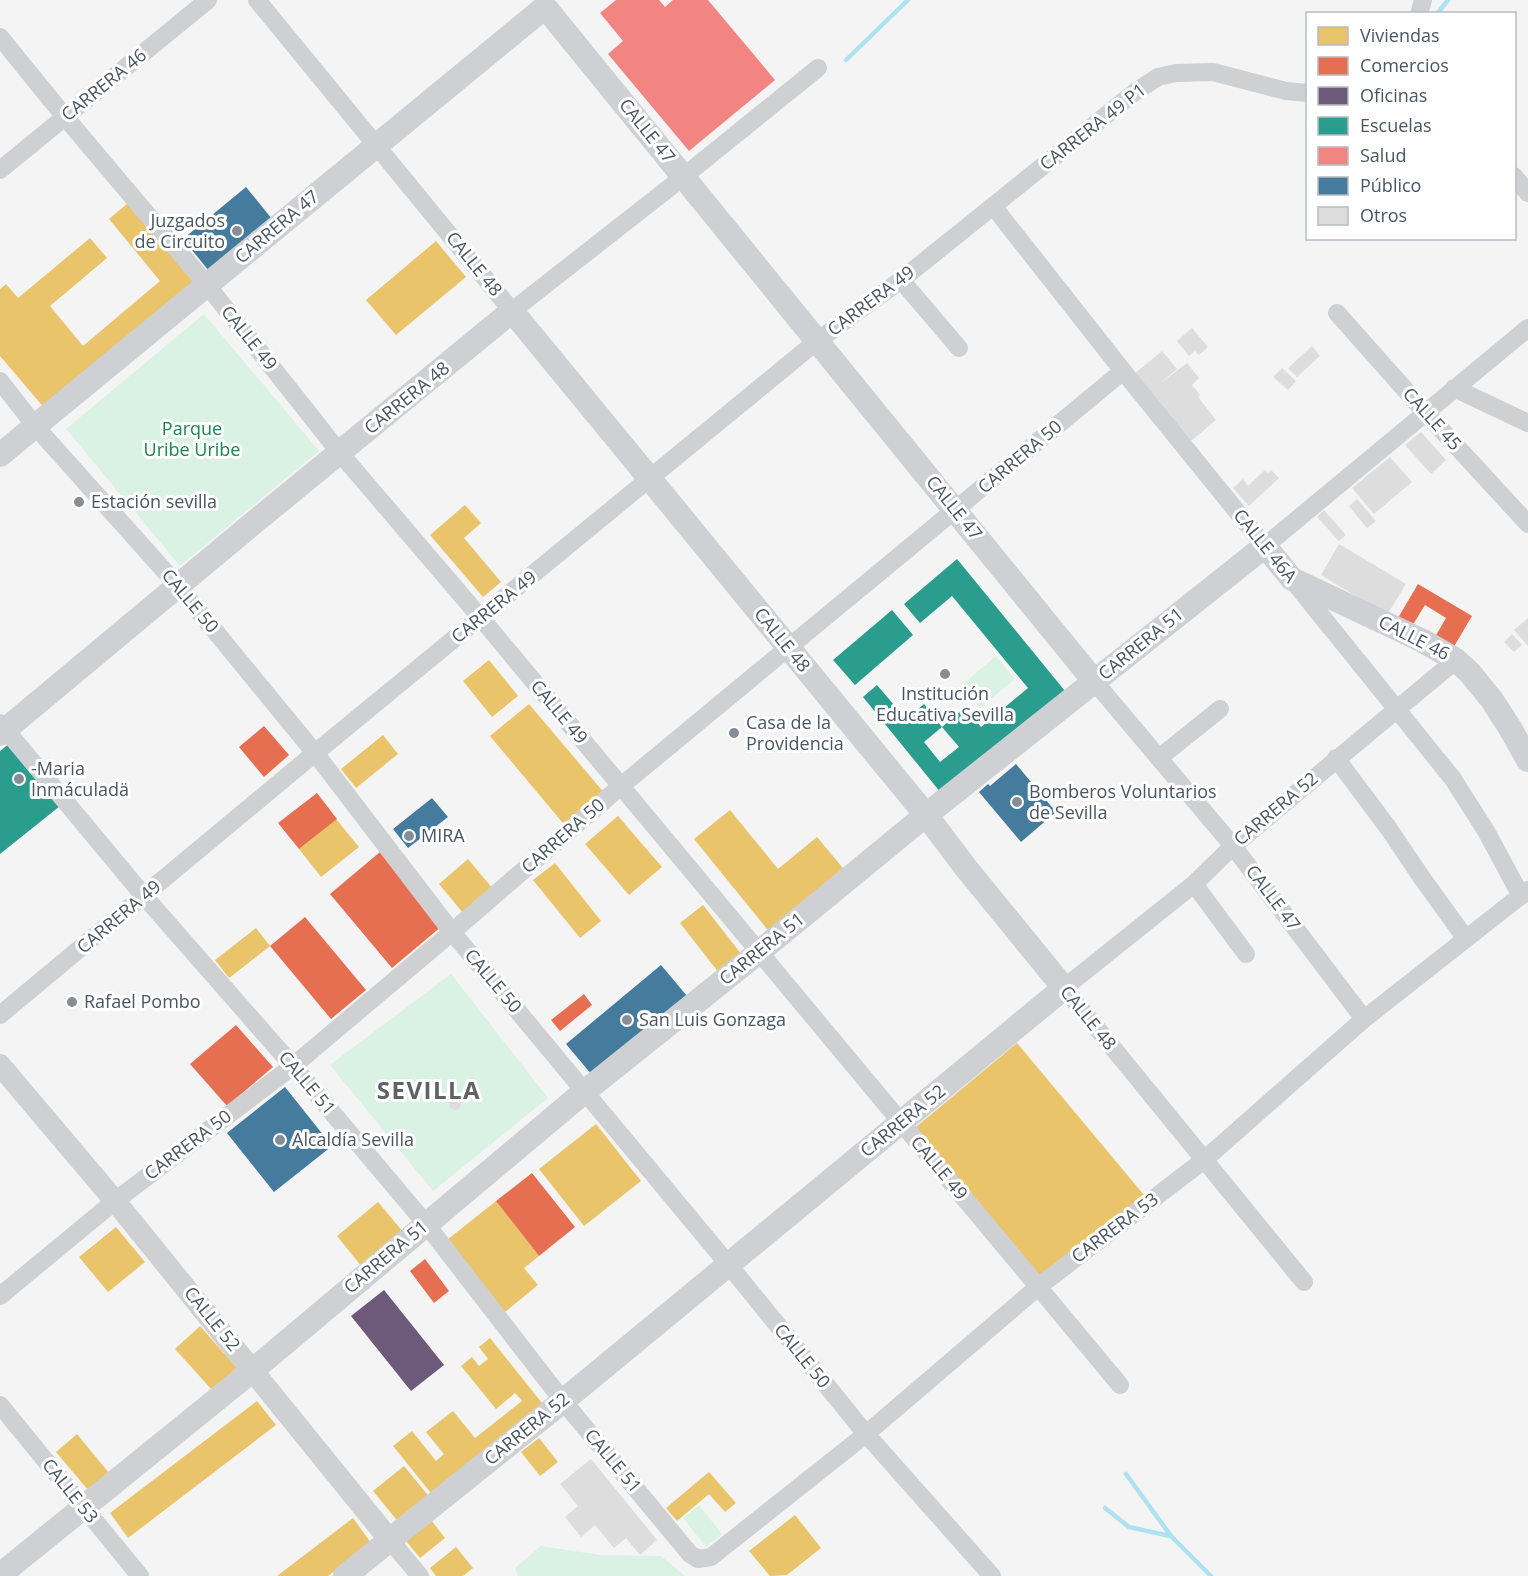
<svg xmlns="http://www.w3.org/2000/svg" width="1528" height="1576" viewBox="0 0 1528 1576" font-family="'Open Sans',sans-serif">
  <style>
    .green { fill: #d9f2e3 }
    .homes { fill: #e9c46a }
    .shops { fill: #e76f51 }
    .offices { fill: #6d597a }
    .schools { fill: #2a9d8f; fill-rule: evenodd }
    .health { fill: #f28482 }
    .public { fill: #457b9d }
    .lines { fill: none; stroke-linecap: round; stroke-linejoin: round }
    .stream { stroke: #aee2f0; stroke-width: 4.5 }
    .building { fill: #ddddde }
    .minor { stroke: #ced0d2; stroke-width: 18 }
    .tertiary { stroke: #ced0d2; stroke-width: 22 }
    .secondary { stroke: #ced0d4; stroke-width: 24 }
    .poi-dot { fill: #868d94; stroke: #fff; stroke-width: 2 }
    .labels { text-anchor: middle; stroke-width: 6; stroke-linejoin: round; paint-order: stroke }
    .street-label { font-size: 18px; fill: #4a5661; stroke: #fff }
    .poi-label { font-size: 18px; fill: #4a5661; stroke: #fff; text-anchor: start }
    .park-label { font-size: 18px; fill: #17864f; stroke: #fff }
    .district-label { font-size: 24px; font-weight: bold; letter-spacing: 1.5px; fill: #5f6368; stroke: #fff }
  </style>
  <rect width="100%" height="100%" fill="#f4f4f4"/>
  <path class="green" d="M204,314L319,451L180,566L66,429Z
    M996,656L1015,679L980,708L962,685Z
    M451,974L548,1098L433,1191L330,1065Z
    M699,1505L722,1534L706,1547L683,1518Z
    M541,1546L600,1555L661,1556L685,1576H518L515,1568Z"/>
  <path class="homes" d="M128,203L196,284L46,410L0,356V289L6,284L18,298L90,238L107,258L50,306L83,346L160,281L109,219Z
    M436,241L466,277L396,335L366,300Z
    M465,505L481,523L464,538L501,582L483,597L430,535Z
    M489,660L518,696L492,717L463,681Z
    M529,704L606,795L567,828L490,736Z
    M383,735L398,754L356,788L341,769Z
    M730,810L778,869L817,837L847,873L771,934L694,839Z
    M618,816L662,867L629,895L585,844Z
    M336,819L359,847L321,877L299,849Z
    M468,859L493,889L463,913L439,884Z
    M555,863L601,921L580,938L533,880Z
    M703,905L742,955L719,973L680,923Z
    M256,928L270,946L229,978L215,960Z
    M1017,1043L1144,1195L1042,1279L916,1127Z
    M596,1124L641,1181L584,1226L539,1169Z
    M496,1201L539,1256L524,1268L538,1285L505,1312L447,1240Z
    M378,1202L404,1233L362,1267L337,1236Z
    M116,1227L145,1262L108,1292L79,1257Z
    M200,1326L237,1368L212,1390L175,1349Z
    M490,1338L546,1408L435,1498L393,1446L412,1431L436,1461L444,1454L426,1432L453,1411L475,1438L522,1401L515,1393L496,1409L461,1366L472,1357L479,1366L488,1359L479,1347Z
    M257,1401L276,1425L128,1538L110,1513Z
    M77,1434L109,1473L88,1490L56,1452Z
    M539,1438L558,1462L540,1476L521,1452Z
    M404,1466L431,1499L400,1524L373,1491Z
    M709,1472L736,1503L725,1512L709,1494L677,1521L666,1508Z
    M795,1515L821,1548L787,1575L770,1576L749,1551Z
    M353,1518L371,1543L328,1576H277Z
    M431,1520L445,1538L420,1558L406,1541Z
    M456,1547L473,1568L463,1576H436L430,1568Z"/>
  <path class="shops" d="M1418,584L1472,616L1449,655L1431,644L1446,618L1425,605L1409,631L1395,623Z
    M264,726L289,755L264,777L239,747Z
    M317,793L337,819L299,849L278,823Z
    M380,852L442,926L392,968L330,894Z
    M305,917L366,990L331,1019L270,946Z
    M584,994L592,1005L560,1031L551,1020Z
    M236,1025L273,1067L227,1106L190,1064Z
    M532,1173L575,1227L539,1256L496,1201Z
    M425,1259L449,1291L434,1303L410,1271Z"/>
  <path class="offices" d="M384,1290L444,1365L411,1391L351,1316Z"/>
  <path class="schools" d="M957,559L1065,691L941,793L863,697L877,685L906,719L924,704L942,727L965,707L981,727L1028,688L952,596L920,623L904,604ZM942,727L959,747L940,762L924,742Z
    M892,610L913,635L855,685L833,660Z
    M10,743L60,806L0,854V751Z"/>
  <path class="health" d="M616,0H659L665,7L673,0H708L775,80L689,151L608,54L623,41L600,13Z"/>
  <path class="public" d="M246,187L276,224L213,276L183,239Z
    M1016,764L1056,812L1021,842L979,792L988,784L990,786Z
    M432,798L448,817L408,848L393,829Z
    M661,965L687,996L592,1075L566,1044Z
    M285,1087L332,1146L274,1192L227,1133Z"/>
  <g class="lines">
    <path class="stream" d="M1437,14L1448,0
      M846,60L908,0
      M1126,1474L1171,1536L1211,1576
      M1105,1508L1129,1527L1170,1536"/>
  </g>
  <path class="building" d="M1192,328L1208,347L1199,355L1195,351L1189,356L1177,341Z
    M1312,346L1320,356L1297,377L1288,368Z
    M1162,351L1177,369L1159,384L1187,363L1199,378L1192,385L1200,395L1198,397L1216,420L1190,442L1134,374Z
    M1282,368L1296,381L1288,390L1273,377Z
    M1421,432L1446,460L1431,474L1405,445Z
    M1390,457L1412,482L1374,514L1352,488Z
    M1265,470L1268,473L1271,470L1279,478L1249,506L1233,488L1243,479L1248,486Z
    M1357,499L1376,521L1367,528L1349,506Z
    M1324,510L1346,535L1339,541L1317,517Z
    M1339,544L1406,584L1387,615L1321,575Z
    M1528,618V646L1514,630Z
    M1512,634L1522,645L1514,652L1504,642Z
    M449 1104a6 6 0 1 1 12 0a6 6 0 1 1-12 0Z
    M591,1459L657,1540L640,1555L626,1538L614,1548L595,1525L581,1537L565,1517L578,1506L560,1484Z"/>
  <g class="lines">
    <path class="minor" d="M257,0L512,311L683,177L818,68
      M1419,14L1423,0
      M0,37L65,117L207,285L340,453L480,617L1120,1385
      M0,170L208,0
      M1514,176L1528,193
      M993,206L1123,371L1265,546L1528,328
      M901,280L959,348
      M1337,313L1425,412L1528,524
      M0,381L36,427L178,586L315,753L452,932L728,1264L866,1434L992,1576
      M1454,388L1528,423
      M1294,582L1453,779L1486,831L1521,896
      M1094,681L1233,846L1364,1019
      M0,723L144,896L293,1066L426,1224L563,1401L690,1554L698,1559L711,1557L866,1434L1038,1287L1204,1160L1364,1019L1528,890
      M1159,758L1220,709
      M1336,758L1389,829L1422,878L1466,939
      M1194,884L1246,954
      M0,1015L315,753L817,341L901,280L1135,92L1158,77L1176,73L1213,72L1286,91L1308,93
      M1304,1282L1064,988L1194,884L1233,846L1456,660
      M0,1296L115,1201L293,1066L452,932L621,786L1123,371
      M0,1405L140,1576
      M389,1539L420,1576"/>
    <path class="tertiary" d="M0,1065L115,1201L389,1539"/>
    <path class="secondary" d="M0,455L545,7L1094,681
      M0,734L257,520L512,311L926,815L966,868L1064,988L563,1401L345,1576
      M0,1575L253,1370L584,1092L759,952L926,815L1265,546L1292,579L1423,641L1456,660L1470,673L1492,700L1510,728L1528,760"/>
  </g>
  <g class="poi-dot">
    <circle cx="237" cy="231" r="6"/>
    <circle cx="79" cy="502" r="6"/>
    <circle cx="945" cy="674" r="6"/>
    <circle cx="734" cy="733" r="6"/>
    <circle cx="19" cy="779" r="6"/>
    <circle cx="1017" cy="802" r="6"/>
    <circle cx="409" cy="836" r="6"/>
    <circle cx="72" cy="1002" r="6"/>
    <circle cx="627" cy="1020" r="6"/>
    <circle cx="280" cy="1140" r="6"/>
  </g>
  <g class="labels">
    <g class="street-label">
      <text transform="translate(104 85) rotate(-39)" y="6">CARRERA 46</text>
      <text transform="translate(1093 127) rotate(-38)" y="6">CARRERA 49 P1</text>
      <text transform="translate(647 131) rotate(51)" y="6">CALLE 47</text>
      <text transform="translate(277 227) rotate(-40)" y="6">CARRERA 47</text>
      <text transform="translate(474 264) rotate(51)" y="6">CALLE 48</text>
      <text transform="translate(871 301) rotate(-37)" y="6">CARRERA 49</text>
      <text transform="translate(249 338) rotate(51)" y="6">CALLE 49</text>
      <text transform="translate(407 398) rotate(-39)" y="6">CARRERA 48</text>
      <text transform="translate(1432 419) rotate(48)" y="6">CALLE 45</text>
      <text transform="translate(1020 457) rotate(-40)" y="6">CARRERA 50</text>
      <text transform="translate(954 508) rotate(51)" y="6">CALLE 47</text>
      <text transform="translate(1265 546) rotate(51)" y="6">CALLE 46A</text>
      <text transform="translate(190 601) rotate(50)" y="6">CALLE 50</text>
      <text transform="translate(494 607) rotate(-39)" y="6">CARRERA 49</text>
      <text transform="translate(1414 638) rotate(27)" y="6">CALLE 46</text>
      <text transform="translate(782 640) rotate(51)" y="6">CALLE 48</text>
      <text transform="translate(1141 644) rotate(-39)" y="6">CARRERA 51</text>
      <text transform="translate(559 712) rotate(50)" y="6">CALLE 49</text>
      <text transform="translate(1276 809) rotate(-40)" y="6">CARRERA 52</text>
      <text transform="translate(563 836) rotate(-41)" y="6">CARRERA 50</text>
      <text transform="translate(1273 898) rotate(53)" y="6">CALLE 47</text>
      <text transform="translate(119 917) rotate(-40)" y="6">CARRERA 49</text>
      <text transform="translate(762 949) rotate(-39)" y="6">CARRERA 51</text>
      <text transform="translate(493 981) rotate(50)" y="6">CALLE 50</text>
      <text transform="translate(1088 1018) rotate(51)" y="6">CALLE 48</text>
      <text transform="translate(307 1083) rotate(50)" y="6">CALLE 51</text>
      <text transform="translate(903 1121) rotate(-39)" y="6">CARRERA 52</text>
      <text transform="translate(188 1145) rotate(-37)" y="6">CARRERA 50</text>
      <text transform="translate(939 1168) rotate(50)" y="6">CALLE 49</text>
      <text transform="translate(1115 1228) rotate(-37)" y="6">CARRERA 53</text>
      <text transform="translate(386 1257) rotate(-40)" y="6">CARRERA 51</text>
      <text transform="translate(212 1319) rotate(51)" y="6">CALLE 52</text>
      <text transform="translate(802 1356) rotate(51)" y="6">CALLE 50</text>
      <text transform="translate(527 1429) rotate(-39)" y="6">CARRERA 52</text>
      <text transform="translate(613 1461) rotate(50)" y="6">CALLE 51</text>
      <text transform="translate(70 1491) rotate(51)" y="6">CALLE 53</text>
    </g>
    <g class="poi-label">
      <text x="225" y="227" text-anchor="end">Juzgados<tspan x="225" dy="21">de Circuito</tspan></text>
      <text x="91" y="508">Estación sevilla</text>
      <text x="945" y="700" text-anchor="middle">Institución<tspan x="945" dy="21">Educativa Sevilla</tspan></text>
      <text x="746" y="729">Casa de la<tspan x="746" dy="21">Providencia</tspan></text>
      <text x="31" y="775">-Maria<tspan x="31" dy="21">Inmáculadä</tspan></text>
      <text x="1029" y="798">Bomberos Voluntarios<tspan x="1029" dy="21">de Sevilla</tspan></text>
      <text x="421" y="842">MIRA</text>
      <text x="84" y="1008">Rafael Pombo</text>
      <text x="639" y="1026">San Luis Gonzaga</text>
      <text x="292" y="1146">Alcaldía Sevilla</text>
    </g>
    <g class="park-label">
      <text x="192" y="435">Parque<tspan x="192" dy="21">Uribe Uribe</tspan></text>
    </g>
    <g class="district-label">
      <text x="429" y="1099">SEVILLA</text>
    </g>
  </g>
  <rect x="1306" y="12" width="210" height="228" fill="#ffffff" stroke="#b7bbc0" stroke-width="1.5"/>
  <rect x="1318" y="27" width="30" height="18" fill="#e9c46a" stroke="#b7bbc0" stroke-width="1.5"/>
  <text x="1360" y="42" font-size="18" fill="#4a5661">Viviendas</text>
  <rect x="1318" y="57" width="30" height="18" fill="#e76f51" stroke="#b7bbc0" stroke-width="1.5"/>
  <text x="1360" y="72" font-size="18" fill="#4a5661">Comercios</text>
  <rect x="1318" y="87" width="30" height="18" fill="#6d597a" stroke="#b7bbc0" stroke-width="1.5"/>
  <text x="1360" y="102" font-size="18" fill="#4a5661">Oficinas</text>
  <rect x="1318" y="117" width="30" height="18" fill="#2a9d8f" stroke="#b7bbc0" stroke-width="1.5"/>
  <text x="1360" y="132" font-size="18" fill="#4a5661">Escuelas</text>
  <rect x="1318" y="147" width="30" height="18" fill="#f28482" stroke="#b7bbc0" stroke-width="1.5"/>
  <text x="1360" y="162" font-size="18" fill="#4a5661">Salud</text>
  <rect x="1318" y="177" width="30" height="18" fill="#457b9d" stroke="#b7bbc0" stroke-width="1.5"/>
  <text x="1360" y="192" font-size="18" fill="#4a5661">Público</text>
  <rect x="1318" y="207" width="30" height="18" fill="#ddddde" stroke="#b7bbc0" stroke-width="1.5"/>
  <text x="1360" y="222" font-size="18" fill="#4a5661">Otros</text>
</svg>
